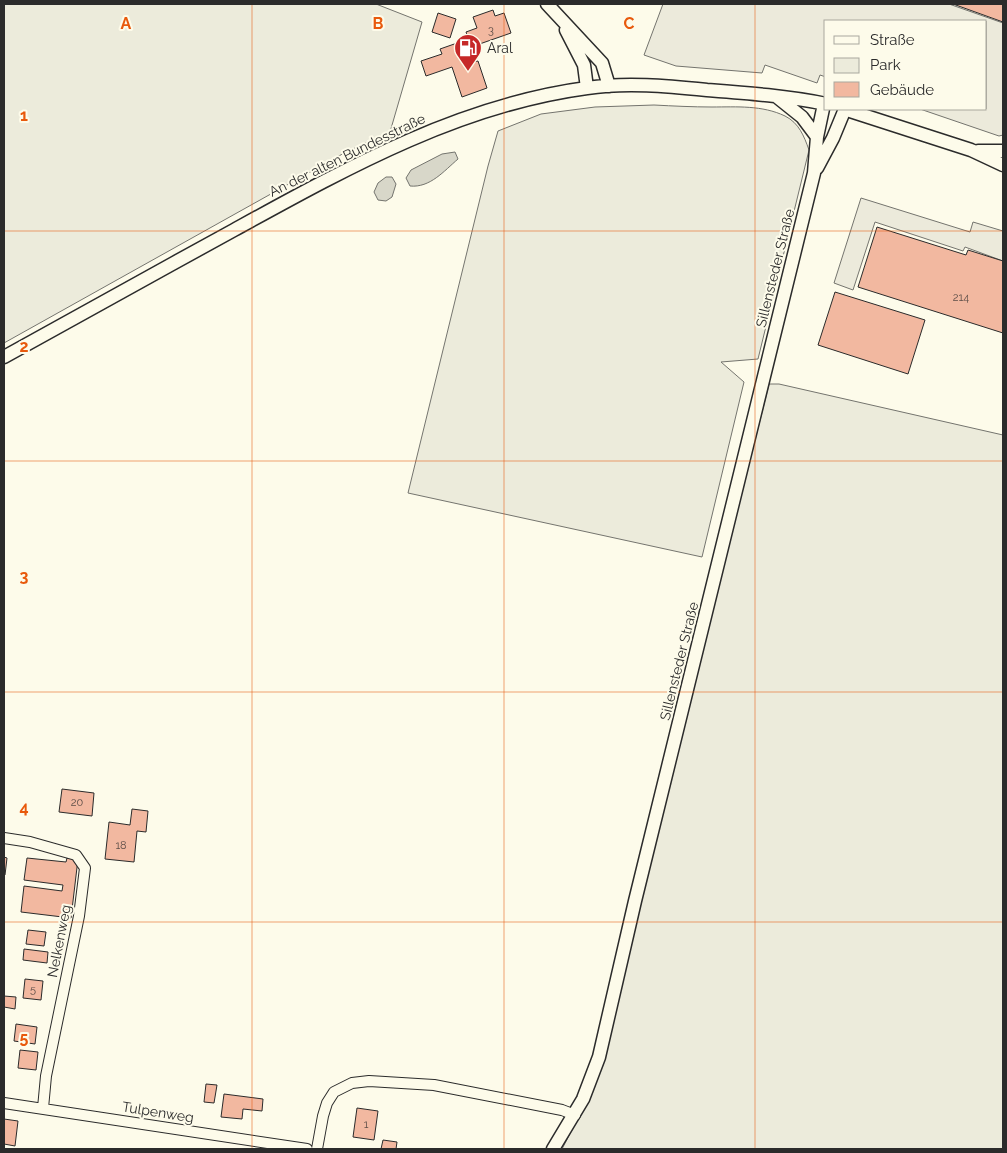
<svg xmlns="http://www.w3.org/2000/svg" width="1007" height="1153" viewBox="0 0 1007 1153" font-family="Raleway,sans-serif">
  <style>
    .green { fill: #ecebdb; stroke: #74746e }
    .parking { fill: #eceadb; stroke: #74746e }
    .water { fill: #d8d7c9; stroke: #74746e }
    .building { fill: #f2b8a0; stroke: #2b2b2b }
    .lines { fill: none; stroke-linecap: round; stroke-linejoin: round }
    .minor-casing { stroke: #2b2b2b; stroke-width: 12 }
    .tertiary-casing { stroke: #2b2b2b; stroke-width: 15 }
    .minor { stroke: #fdfbea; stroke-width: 10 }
    .tertiary { stroke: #fdfbea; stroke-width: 12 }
    .grid { fill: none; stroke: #e8590c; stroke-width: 1; stroke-opacity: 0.55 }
    .labels { text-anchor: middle; stroke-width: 4; stroke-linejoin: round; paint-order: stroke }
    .number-label { font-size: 11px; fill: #5d4e48 }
    .poi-label { font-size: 14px; fill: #2b2b2b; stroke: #fdfbea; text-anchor: start }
    .street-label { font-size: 14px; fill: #2b2b2b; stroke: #fdfbea }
    .grid-label { font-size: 16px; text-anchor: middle; font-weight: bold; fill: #e8590c; stroke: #fdfbea; stroke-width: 4; stroke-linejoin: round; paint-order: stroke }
  </style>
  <rect width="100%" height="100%" fill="#fdfbea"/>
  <path class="green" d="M4,4H376L422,22L390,132L346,152L4,343Z
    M654,105C673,106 693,107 712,107C737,107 762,105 785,116C799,123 804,136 809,150L758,359L721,362L744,382L702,557L408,493L488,166L498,131L541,114L595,107Z
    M769,384H779L1003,435V1149H562L586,1103L640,900Z"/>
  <path class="parking" d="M663,4H949L1003,23V135L999,136L920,109H986V21H826V77L820,75L817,83L765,65L762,73L676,66L644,55Z
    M861,198L970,232L973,222L1003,231V261L965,247L963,251L875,222L853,290L834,283Z"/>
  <path class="water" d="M455,152L458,159C444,171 430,188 410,186L406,178L411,170L442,154Z
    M386,177H392L396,184L392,197L386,201L378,200L374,192L378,183Z"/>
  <path class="building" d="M953,4H1003V22Z
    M493,10L495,16L504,13L511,33L471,47L466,32L477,28L473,17Z
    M438,13L456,19L450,38L432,32Z
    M460,42L465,57L470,55L473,62L478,61L487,88L462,97L452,67L426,76L421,61L442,54L440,49Z
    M877,227L966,255L968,250L1003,261V333L858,287Z
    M835,292L925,320L908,374L818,345Z
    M62,789L94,793L92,816L59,812Z
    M132,809L148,811L146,832L137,831L134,862L105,859L109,822L130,825Z
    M4,857L7,858L5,875H4Z
    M27,858L66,862L67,858L78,859L71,918L21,912L24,886L62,891L63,885L24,880Z
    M28,930L46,932L44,946L26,944Z
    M24,949L48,952L47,963L23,960Z
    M25,979L43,981L41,1000L23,998Z
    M4,996L16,997L15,1009L4,1007Z
    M16,1024L37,1027L35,1044L14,1041Z
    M20,1050L38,1052L36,1070L18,1068Z
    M206,1084L217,1085L214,1103L204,1102Z
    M224,1094L263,1099L262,1111L243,1109L242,1119L221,1117Z
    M357,1108L378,1111L374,1140L353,1137Z
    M4,1119L18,1121L15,1146L4,1144Z
    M383,1140L397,1142L396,1149H381Z"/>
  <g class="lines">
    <defs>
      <path id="minor" d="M4,838L30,842L76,855L85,868L79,916L46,1076L43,1108
        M4,1103L307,1149
        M317,1149L323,1116L327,1103L334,1092L352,1083L369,1081L434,1085L562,1110L575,1115"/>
      <path id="tertiary" d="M547,4L602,63L609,86
        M566,30L584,65L587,88
        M777,97L802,117L817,137
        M844,109L971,150L1003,165
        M978,151H1003
        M817,168L833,138L845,109
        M4,357C80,315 157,272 234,230C345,169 459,105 587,88C626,82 667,86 707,90C746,93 787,96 826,104
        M553,1149L583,1099L599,1057L635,901L814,173L817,137L824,104"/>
    </defs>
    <use href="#minor" class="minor-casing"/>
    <use href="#tertiary" class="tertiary-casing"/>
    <use href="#minor" class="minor"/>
    <use href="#tertiary" class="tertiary"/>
  </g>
  <path class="grid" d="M252,4V1149M504,4V1149M755,4V1149M4,231H1003M4,461H1003M4,692H1003M4,922H1003"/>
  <defs>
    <symbol id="fuel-pin" viewBox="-11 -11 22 30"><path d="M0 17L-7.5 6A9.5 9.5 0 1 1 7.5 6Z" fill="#c62828" stroke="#fdfbea"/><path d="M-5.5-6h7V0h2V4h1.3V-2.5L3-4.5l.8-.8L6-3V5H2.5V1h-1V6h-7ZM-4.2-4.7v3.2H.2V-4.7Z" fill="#fff"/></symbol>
  </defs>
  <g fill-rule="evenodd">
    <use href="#fuel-pin" x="452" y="32" width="32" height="43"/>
  </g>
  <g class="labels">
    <g class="number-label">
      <text x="491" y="34">3</text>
      <text x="961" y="301">214</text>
      <text x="77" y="806">20</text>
      <text x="121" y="849">18</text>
      <text x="33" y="993">5</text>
      <text x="366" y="1128">1</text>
    </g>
    <g class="poi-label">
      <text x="487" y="53">Aral</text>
    </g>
    <g class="street-label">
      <text transform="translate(347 155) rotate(-26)" y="5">An der alten Bundesstraße</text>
      <text transform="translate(775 268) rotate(-76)" y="5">Sillensteder Straße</text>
      <text transform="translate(679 661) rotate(-76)" y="5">Sillensteder Straße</text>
      <text transform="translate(59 941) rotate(-79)" y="5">Nelkenweg</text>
      <text transform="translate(158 1112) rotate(9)" y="5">Tulpenweg</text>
    </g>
  </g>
  <g class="grid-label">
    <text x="126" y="29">A</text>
    <text x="378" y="29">B</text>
    <text x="629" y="29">C</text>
    <text x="24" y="121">1</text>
    <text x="24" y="352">2</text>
    <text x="24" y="582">3</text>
    <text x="24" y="813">4</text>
    <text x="24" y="1043">5</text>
  </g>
  <rect width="1007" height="1153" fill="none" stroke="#2b2b2b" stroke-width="10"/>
  <rect x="824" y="20" width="162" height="90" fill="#fdfbea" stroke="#a9a89e"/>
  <rect x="834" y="36" width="25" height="8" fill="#fdfbea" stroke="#a9a89e"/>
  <text x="870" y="45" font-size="15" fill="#2b2b2b">Straße</text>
  <rect x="834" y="58" width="25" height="15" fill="#ecebdb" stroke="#a9a89e"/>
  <text x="870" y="70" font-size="15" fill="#2b2b2b">Park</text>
  <rect x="834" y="82" width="25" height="15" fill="#f2b8a0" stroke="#a9a89e"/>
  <text x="870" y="95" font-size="15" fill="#2b2b2b">Gebäude</text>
</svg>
